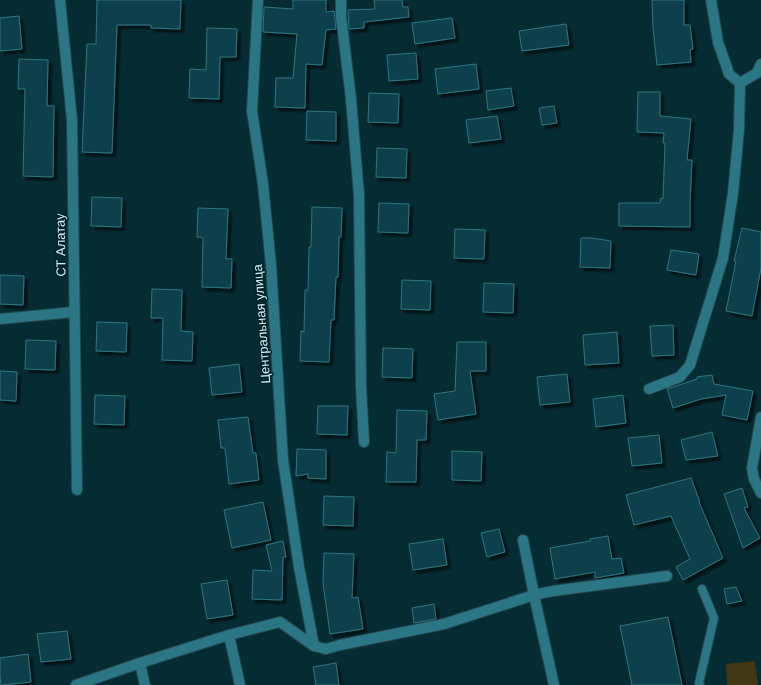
<svg xmlns="http://www.w3.org/2000/svg" width="761" height="685" viewBox="0 0 761 685" font-family="Helvetica,sans-serif">
  <style>
    .green { fill: #413712 }
    .building { fill: #07414b; stroke: #307582; filter: url(#shadow) }
    .lines { fill: none; stroke-linecap: round; stroke-linejoin: round }
    .service-casing { stroke: #23484f; stroke-width: 10 }
    .minor-casing { stroke: #23484f; stroke-width: 12 }
    .service { stroke: #2b7684; stroke-width: 8 }
    .minor { stroke: #2b7684; stroke-width: 10 }
    .labels { text-anchor: middle; stroke-width: 3; stroke-linejoin: round; paint-order: stroke }
    .street-label { font-size: 13px; fill: #d2f3fa; stroke: #002229 }
  </style>
  <defs>
    <filter id="shadow"><feDropShadow dx="3.5" dy="3.5" stdDeviation="1" flood-color="#0009"/></filter>
  </defs>
  <rect width="100%" height="100%" fill="#062c33"/>
  <path class="green" d="M755,661L758,685H727L726,664Z"/>
  <path class="building" d="M97,0H181L180,29L151,28V25H117L112,153L82,152L87,44H96Z
    M293,0H326V12L334,11L336,29L326,30L322,65L306,64L305,108L275,107L276,78H293L297,34L263,32L264,7L293,9Z
    M374,0H402L403,7H408L409,17L364,22V28L349,29L348,10L375,9Z
    M652,0H684V25H690L693,49L690,50L691,62L657,65L653,28Z
    M19,16L22,49L0,51V18Z
    M452,18L455,38L415,44L412,23Z
    M566,24L569,45L522,51L519,31Z
    M207,28L237,29L236,57H220L219,99L189,98L190,69L206,70Z
    M416,53L418,79L389,81L387,55Z
    M19,59L48,60L47,106H54L53,177L23,176L25,89H18Z
    M476,64L479,89L438,94L435,69Z
    M511,88L514,106L488,110L486,91Z
    M638,92H660V116L691,119L687,160H692L690,203V227L619,226V203H660L661,198L663,199L665,143H663L664,133L637,132Z
    M369,93L399,94L398,123L368,122Z
    M554,106L557,123L542,125L539,108Z
    M307,111L336,112V141L306,140Z
    M497,116L501,139L469,143L466,120Z
    M377,148L407,149L406,178L376,177Z
    M92,197L122,198L121,227L91,226Z
    M379,203L409,204L408,233L378,232Z
    M312,207L342,208L341,237H339L338,277H336L334,320H331L329,362L300,361L301,331L304,332L305,290H308L309,247H311Z
    M198,208L228,209L226,259H232L231,288L202,287L203,238L197,237Z
    M742,228L761,232V268L752,316L726,311L736,261H734Z
    M455,229L485,230L484,259L454,258Z
    M581,238H592L611,241L610,268L580,267Z
    M671,250L699,254L696,275L667,270Z
    M0,275L24,276L23,305L0,304Z
    M402,280L431,281L430,310L401,309Z
    M484,283L514,284L513,313L483,312Z
    M152,289L182,290L181,331L193,332L192,361L162,360L163,318H151Z
    M97,322L127,323L126,352L96,351Z
    M673,325L674,355L652,356L650,326Z
    M617,332L619,363L585,365L583,335Z
    M26,340L56,341L55,370L25,369Z
    M457,342H486V371H470L476,414L438,420L434,394L455,391Z
    M383,348L413,349L412,378L382,377Z
    M239,364L242,392L212,395L209,368Z
    M0,371L17,372L16,401L0,400Z
    M567,374L570,402L540,405L537,377Z
    M712,375L714,384L753,391L747,420L722,415L726,395L701,399L673,408L667,389L697,379V377Z
    M95,395L125,396L124,425L94,424Z
    M623,395L626,423L596,427L593,399Z
    M318,406H348L347,435L317,434Z
    M397,410L427,411L426,440H417L416,482H386L387,452L396,453Z
    M248,417L253,453H256L259,480L229,484L225,448H221L218,420Z
    M712,432L718,456L686,460L681,440Z
    M659,435L662,463L632,466L628,438Z
    M297,449L326,450V479L308,478V474L296,476Z
    M452,451L482,452L481,481L452,480Z
    M691,478L700,502H699L723,558L683,580L676,567L690,559L671,516L634,525L626,495Z
    M742,488L748,507L744,508L760,538L743,548L724,494Z
    M324,496L354,497L353,526L323,525Z
    M263,502L271,540L232,548L224,510Z
    M499,529L505,552L487,557L481,533Z
    M608,536L612,559L621,558L624,573L595,578V572L555,579L550,548L590,541V539Z
    M443,539L447,565L413,570L409,544Z
    M283,541L286,557H283L282,600L252,599L253,570L272,571L266,545Z
    M324,553L354,554L352,598L358,597L363,629L330,634L323,583Z
    M227,580L233,615L207,619L201,584Z
    M736,587L742,601L727,604L724,589Z
    M434,604L436,619L414,623L412,608Z
    M668,617L682,685H632L620,626Z
    M67,631L71,659L41,662L37,634Z
    M28,654L31,682L1,685L0,676V658Z
    M336,663L339,685H316L313,667Z"/>
  <g class="lines">
    <defs>
      <path id="service" d="M700,685L699,683L714,618L702,589"/>
      <path id="minor" d="M60,0L72,120L77,490
        M258,0L252,111L263,184L271,265L283,460L299,567L314,646
        M341,0V16L351,99L359,195L361,387L364,442
        M711,0L718,42L729,74L740,83L757,73L761,64
        M0,319L74,312
        M649,389L680,377L690,365L723,258L733,193L739,130L740,83
        M761,417L752,468L754,479L761,493
        M523,540L534,595L554,685
        M229,635L240,685
        M140,663L145,685
        M76,685L140,663L229,635L280,622L314,646L326,649L340,645L444,624L534,595L553,591L667,576"/>
    </defs>
    <use href="#service" class="service-casing"/>
    <use href="#minor" class="minor-casing"/>
    <use href="#service" class="service"/>
    <use href="#minor" class="minor"/>
  </g>
  <g class="labels">
    <g class="street-label">
      <text transform="translate(60 245) rotate(-91)" y="5">СТ Алатау</text>
      <text transform="translate(261 324) rotate(-94)" y="5">Центральная улица</text>
    </g>
  </g>
</svg>
